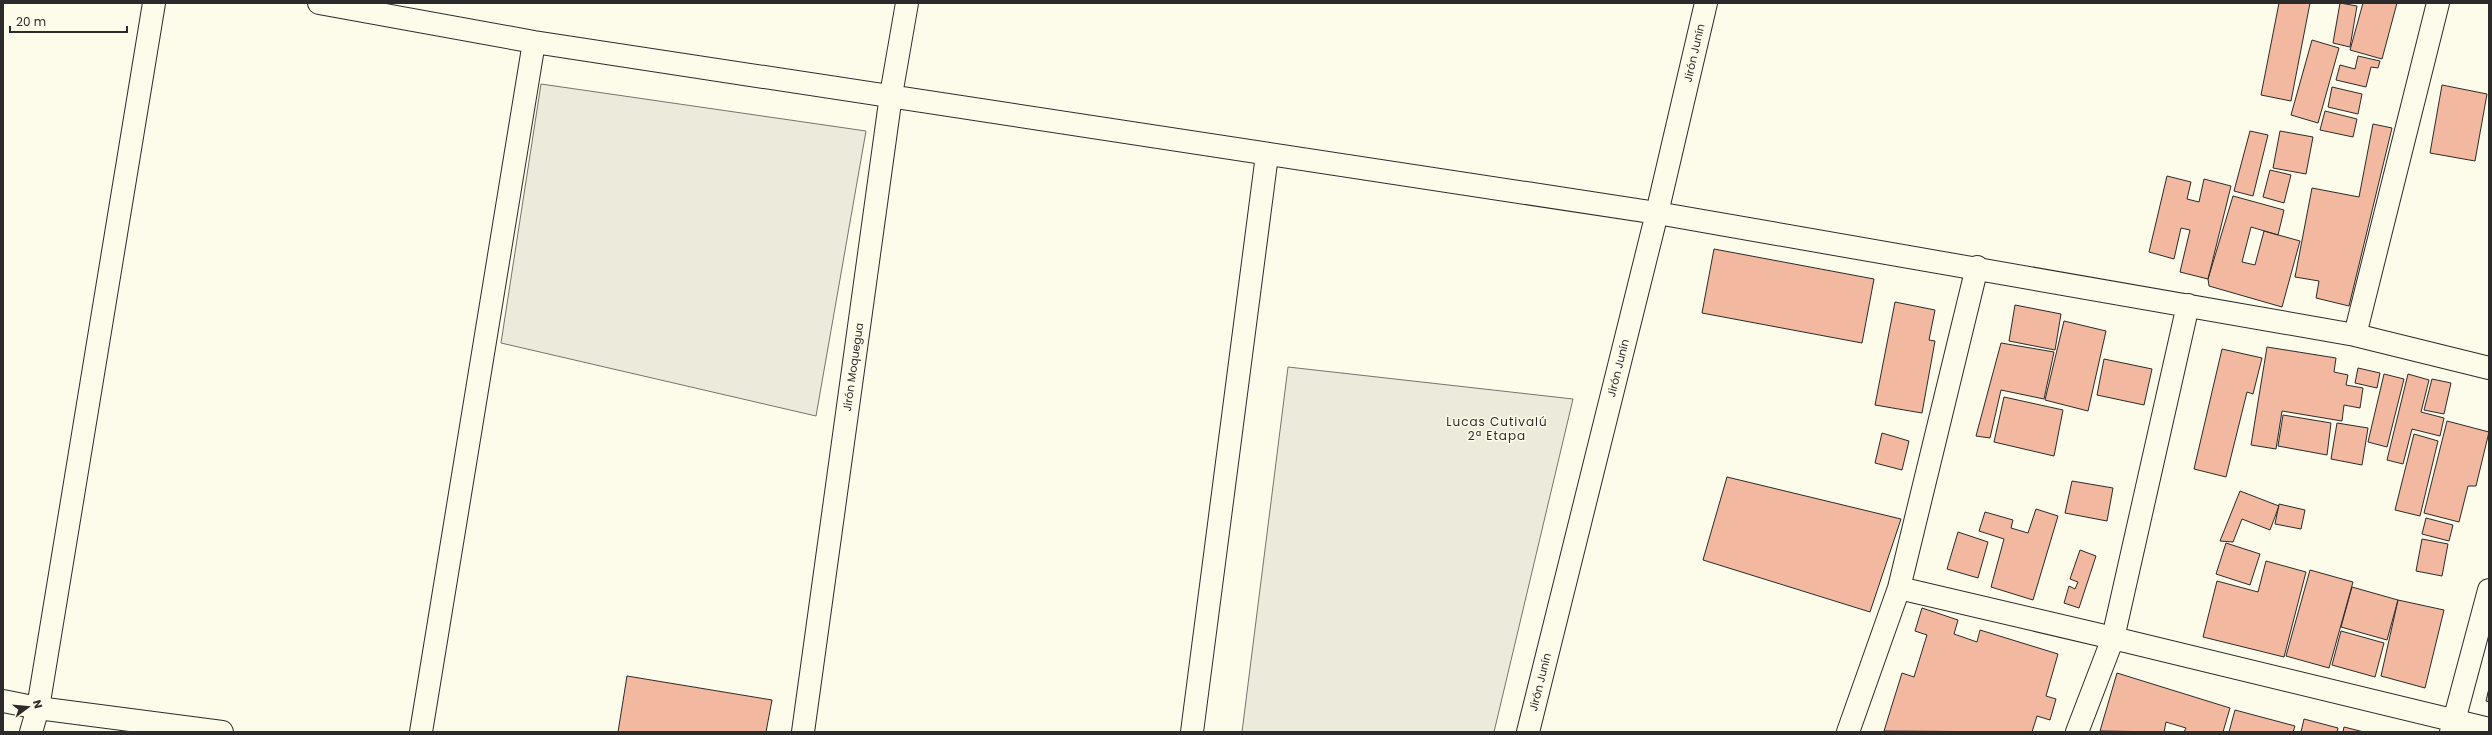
<svg xmlns="http://www.w3.org/2000/svg" width="2492" height="735" viewBox="0 0 2492 735" font-family="Poppins,sans-serif">
  <style>
    .green { fill: #ecebdb; stroke: #74746e }
    .building { fill: #f2b8a0; stroke: #2b2b2b }
    .lines { fill: none; stroke-linecap: round; stroke-linejoin: round }
    .minor-casing { stroke: #2b2b2b; stroke-width: 24 }
    .minor { stroke: #fdfbea; stroke-width: 22 }
    .labels { text-anchor: middle; stroke-width: 3; stroke-linejoin: round; paint-order: stroke }
    .street-label { font-size: 11px; fill: #2b2b2b; stroke: #fdfbea }
    .neighbourhood-label { font-size: 12px; letter-spacing: 1px; fill: #2b2b2b; stroke: #fdfbea }
  </style>
  <rect width="100%" height="100%" fill="#fdfbea"/>
  <path class="green" d="M541,84L866,131L816,416L501,343Z
    M1288,367L1573,399L1494,732H1242Z"/>
  <path class="building" d="M2279,3H2310L2291,101L2261,95Z
    M2340,3L2357,6L2350,47L2333,43Z
    M2363,3H2397L2382,59L2350,50Z
    M2312,40L2339,48L2318,123L2291,115Z
    M2358,56L2380,61L2378,68L2371,67L2366,87L2336,80L2340,65L2355,69Z
    M2442,85L2487,94L2475,161L2430,153Z
    M2332,87L2362,94L2358,114L2328,107Z
    M2325,111L2357,119L2353,137L2320,130Z
    M2373,124L2392,128L2349,306L2316,298L2319,281L2295,277L2312,188L2359,197Z
    M2250,131L2268,135L2253,196L2234,191Z
    M2280,131L2313,137L2306,174L2273,168Z
    M2270,170L2291,175L2284,203L2263,197Z
    M2167,176L2191,182L2187,199L2199,202L2204,179L2231,186L2208,279L2180,272L2190,230L2181,228L2174,259L2149,252Z
    M2233,196L2284,210L2278,235L2251,227L2242,262L2255,265L2264,231L2300,241L2282,307L2209,286L2208,279Z
    M1714,249L1874,279L1862,343L1702,313Z
    M1895,302L1935,310L1929,340L1935,341L1922,413L1875,405Z
    M2015,305L2061,314L2055,350L2009,341Z
    M2064,321L2106,331L2088,411L2045,400Z
    M2001,343L2054,352L2044,399L2001,390L1990,438L1976,436Z
    M2267,347L2336,358L2334,372L2348,375L2346,385L2363,388L2360,408L2344,405L2342,421L2282,411L2276,449L2251,445Z
    M2222,349L2262,358L2253,394L2247,392L2226,477L2194,469Z
    M2104,359L2152,369L2144,405L2097,395Z
    M2358,368L2380,373L2377,388L2355,383Z
    M2384,374L2404,379L2387,447L2368,442Z
    M2408,374L2429,380L2421,412L2444,418L2440,436L2412,429L2403,464L2387,460Z
    M2432,379L2451,383L2444,414L2424,410Z
    M2004,397L2063,410L2054,456L1994,442Z
    M2283,415L2331,423L2327,455L2278,446Z
    M2447,421L2489,432L2476,486H2468L2459,522L2424,513Z
    M2337,423L2368,428L2362,465L2331,459Z
    M1882,433L1909,441L1902,470L1875,463Z
    M2414,434L2438,441L2420,516L2395,510Z
    M1727,477L1901,519L1870,612L1703,560Z
    M2072,481L2113,488L2107,521L2065,513Z
    M2240,491L2279,506L2270,530L2242,519L2233,542L2220,541Z
    M2279,504L2305,510L2301,529L2275,524Z
    M2036,509L2058,516L2033,600L1991,587L2004,539L1979,531L1985,512L2013,520L2011,528L2028,533Z
    M2426,518L2453,525L2449,541L2422,534Z
    M1958,532L1988,542L1978,578L1947,569Z
    M2422,539L2448,544L2442,576L2416,571Z
    M2226,543L2260,554L2250,585L2216,574Z
    M2080,550L2096,556L2079,608L2064,603L2069,586L2075,589L2078,582L2070,579Z
    M2266,561L2306,572L2284,657L2203,637L2217,581L2258,592Z
    M2310,570L2353,582L2329,668L2286,656Z
    M2352,587L2398,600L2387,640L2341,627Z
    M2398,600L2444,610L2425,688L2381,676Z
    M1922,608L1958,620L1954,634L1977,642L1980,630L2058,654L2046,696L2056,699L2050,720L2037,716L2032,732L1884,731L1902,673L1914,677L1927,635L1915,631Z
    M2341,631L2384,643L2375,677L2332,665Z
    M2117,673L2230,708L2223,732H2184L2186,728L2166,722L2164,732L2100,731Z
    M627,676L772,700L766,732H618Z
    M2489,688V702L2486,701Z
    M2235,710L2295,726L2293,732H2229Z
    M2304,719L2338,728L2337,732H2301Z
    M2344,727L2364,732H2343Z"/>
  <g class="lines">
    <defs>
      <path id="minor" d="M319,3L534,42L1657,213L2355,335L2438,3
        M2355,335L2489,368
        M1899,588L2113,638L2489,729
        M3,701L38,708L222,732
        M31,732L38,708L154,3
        M421,732L534,42
        M803,732L891,95L907,3
        M1192,732L1267,155
        M1528,732L1657,213L1706,3
        M1848,732L1899,588L1977,267
        M2077,732L2113,638L2188,305
        M2451,732L2489,590"/>
    </defs>
    <use href="#minor" class="minor-casing"/>
    <use href="#minor" class="minor"/>
  </g>
  <g class="labels">
    <g class="street-label">
      <text transform="translate(1694 53) rotate(-77)" y="4">Jirón Junín</text>
      <text transform="translate(853 367) rotate(-82)" y="4">Jirón Moquegua</text>
      <text transform="translate(1618 368) rotate(-76)" y="4">Jirón Junín</text>
      <text transform="translate(1540 682) rotate(-76)" y="4">Jirón Junín</text>
    </g>
    <g class="neighbourhood-label">
      <text x="1497" y="426">Lucas Cutivalú<tspan x="1497" dy="14">2ª Etapa</tspan></text>
    </g>
  </g>
  <rect width="2492" height="735" fill="none" stroke="#2b2b2b" stroke-width="8"/>
  <g transform="translate(28 707) rotate(74)" stroke="#fdfbea" stroke-width="3" paint-order="stroke">
  <path d="M0-3L7 15L0 10L-7 15Z" fill="#2b2b2b"/>
  <text y="-6" font-size="11" font-weight="bold" text-anchor="middle" fill="#2b2b2b">N</text>
  </g>
  <path d="M10 26v6h117v-6" fill="none" stroke="#2b2b2b" stroke-width="2"/>
  <text x="16" y="26" font-size="12" fill="#2b2b2b" stroke="#fdfbea" stroke-width="3" paint-order="stroke">20 m</text>
</svg>
